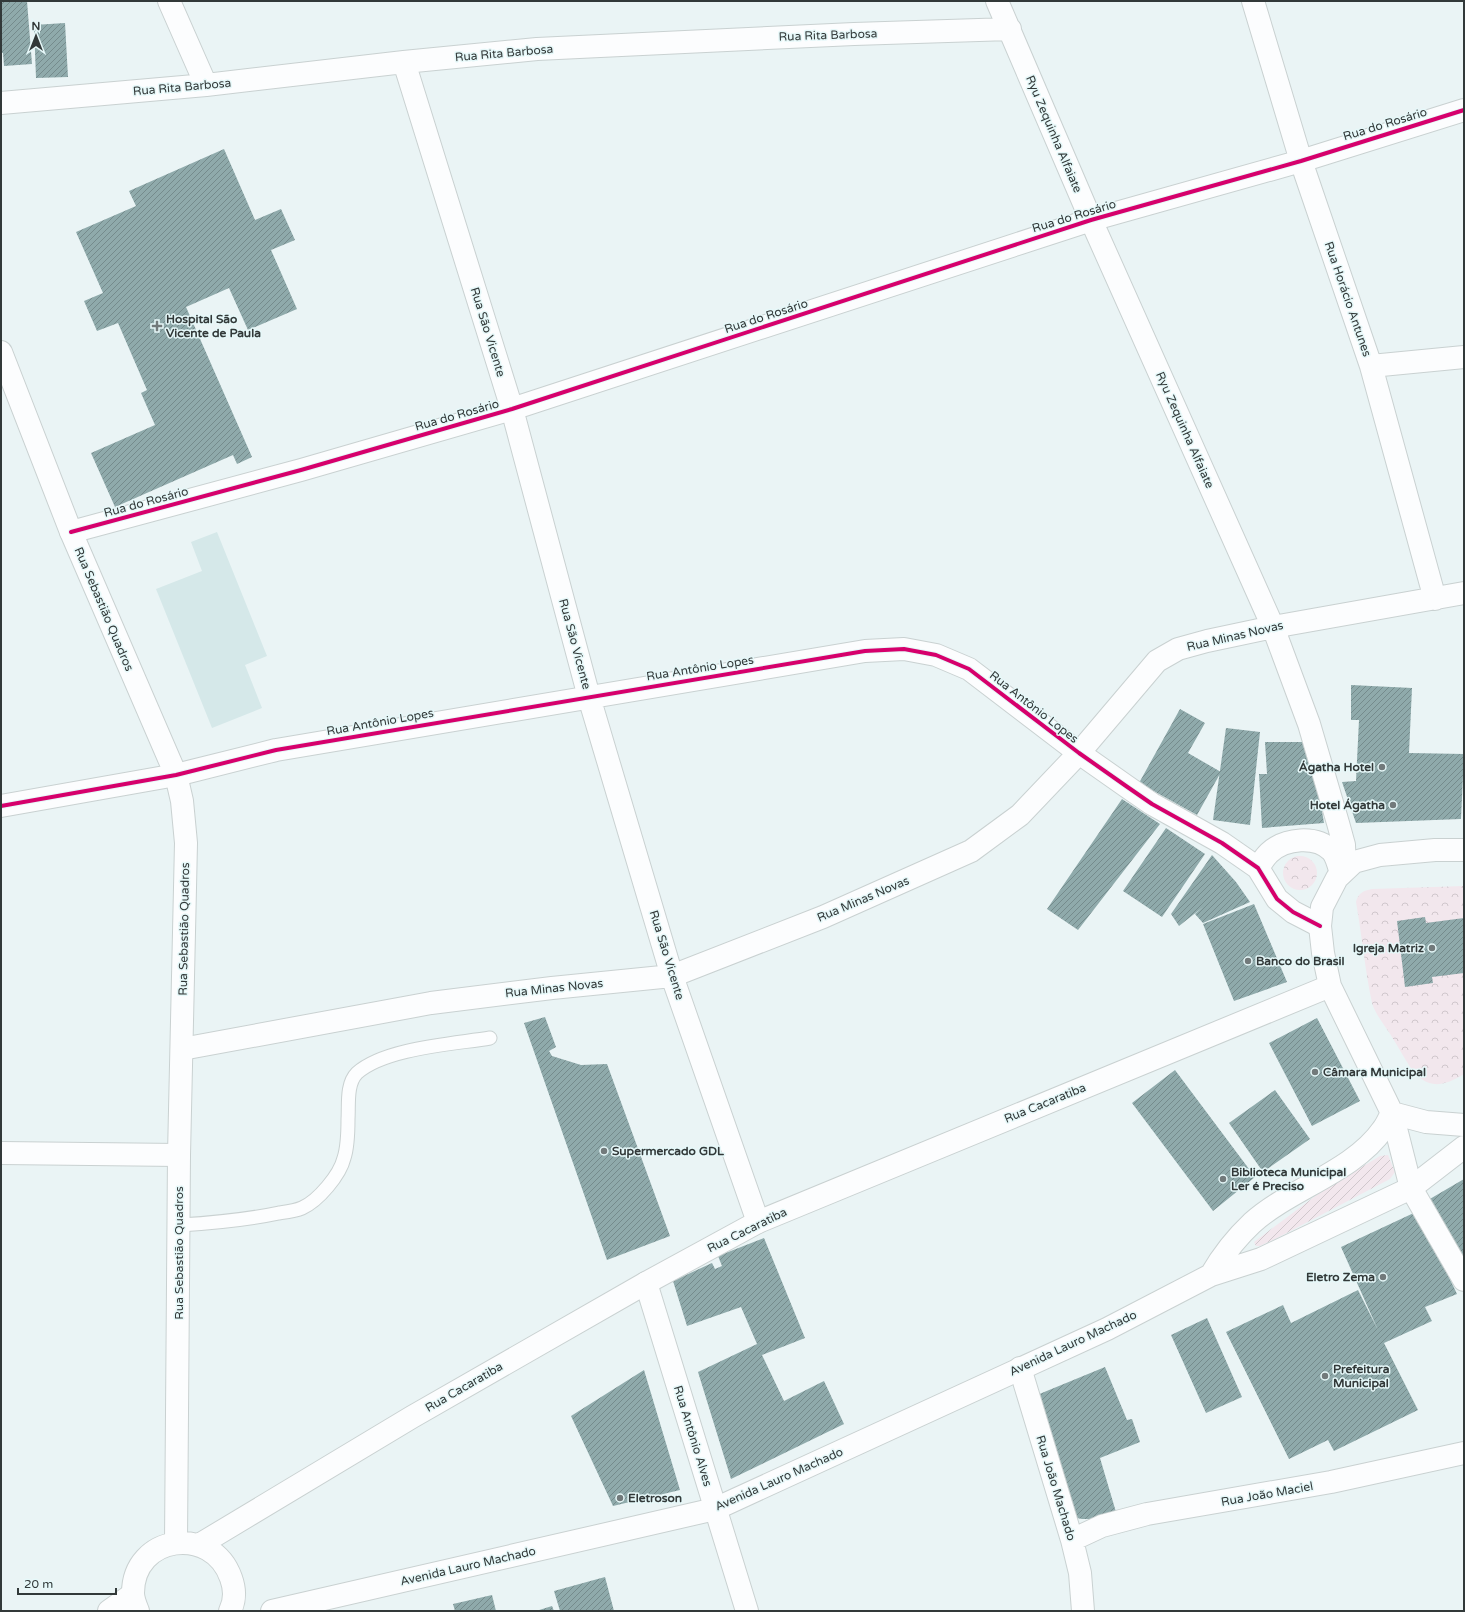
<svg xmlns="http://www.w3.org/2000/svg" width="1465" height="1612" viewBox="0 0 1465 1612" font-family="'Varela Round',sans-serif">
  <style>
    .built { fill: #d5e8e9 }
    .park { fill: url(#park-crowns) }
    .garden { fill: url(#garden-furrows) }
    .building { fill: url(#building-hatch) }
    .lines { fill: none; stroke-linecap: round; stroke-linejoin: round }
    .service-casing { stroke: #c9d1d1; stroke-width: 15 }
    .minor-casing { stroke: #c9d1d1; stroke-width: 24 }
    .tertiary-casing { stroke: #c9d1d1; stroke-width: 24 }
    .service { stroke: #fcfdfe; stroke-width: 13 }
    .minor { stroke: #fcfdfe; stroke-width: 22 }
    .tertiary { stroke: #fcfdfe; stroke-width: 22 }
    .cycleway-casing { stroke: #e6f8f9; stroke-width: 6 }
    .cycleway { stroke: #d6006c; stroke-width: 4 }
    .poi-dot { fill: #727a7b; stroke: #e6f8f9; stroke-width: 1.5 }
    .labels { text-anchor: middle; stroke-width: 3; stroke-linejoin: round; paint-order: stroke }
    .street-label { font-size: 12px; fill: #323939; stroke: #e6f8f9 }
    .poi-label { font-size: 12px; font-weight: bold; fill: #323939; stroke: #e6f8f9; text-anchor: start }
  </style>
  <defs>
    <pattern id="park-crowns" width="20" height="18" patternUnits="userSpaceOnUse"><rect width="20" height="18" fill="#f2e7ed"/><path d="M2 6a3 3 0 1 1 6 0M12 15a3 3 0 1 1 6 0" fill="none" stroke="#d0c7cc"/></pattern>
    <pattern id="garden-furrows" width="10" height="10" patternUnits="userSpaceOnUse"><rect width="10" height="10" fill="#f2e7ed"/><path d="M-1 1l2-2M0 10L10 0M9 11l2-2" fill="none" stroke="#d0c7cc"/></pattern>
    <pattern id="building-hatch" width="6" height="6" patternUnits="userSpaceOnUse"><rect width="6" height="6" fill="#8faaab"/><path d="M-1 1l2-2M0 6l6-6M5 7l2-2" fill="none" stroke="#758b8c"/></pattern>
  </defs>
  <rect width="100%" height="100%" fill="#eaf4f5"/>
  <path class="built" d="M217,532L267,656L245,665L262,708L212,728L156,589L202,571L191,542Z"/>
  <path class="park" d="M1283 873a17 17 0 1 1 34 0a17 17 0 1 1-34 0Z
    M1464,886V1074C1422,1101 1412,1069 1392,1037C1386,1027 1375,1014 1372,1003C1365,970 1362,936 1356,902C1358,893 1363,891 1372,889Z"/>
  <path class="garden" d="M1388,1155L1395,1172L1390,1179L1277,1238L1260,1246H1256L1254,1242L1322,1191L1380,1156Z"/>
  <path class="building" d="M1,1H27L32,64L4,66L3,53H1Z
    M65,23L68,77L36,78L34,25Z
    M224,149L255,220L281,209L295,240L271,250L297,309L248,330L229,288L186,307L252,457L237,464L233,455L115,507L91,453L155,425L141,393L147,390L118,323L97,331L84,301L103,293L76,232L136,206L129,191Z
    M1351,685L1412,688L1409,753L1464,754L1461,819L1356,823L1342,782L1356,781L1359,720H1351Z
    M1180,709L1205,723L1188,753L1221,772L1197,815L1139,783Z
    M1226,728L1260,732L1250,825L1213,820Z
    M1265,742H1306L1316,775L1324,823L1262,828L1259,774H1267Z
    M1122,799L1160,824L1078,930L1047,909Z
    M1166,828L1205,854L1162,917L1123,891Z
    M1212,855L1236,882L1250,902L1203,923L1195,914L1203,907L1179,926L1171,914Z
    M1254,904L1287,982L1234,1001L1203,924Z
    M1425,917L1426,923L1464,918V973L1432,977L1433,983L1405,987L1397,921Z
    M545,1017L556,1047L549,1051L552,1056L581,1065L607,1064L670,1236L607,1260L524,1023Z
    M1317,1018L1360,1101L1312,1126L1269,1043Z
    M1175,1070L1255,1177L1213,1211L1132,1103Z
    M1275,1090L1310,1139L1263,1172L1229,1123Z
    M1464,1179V1269L1423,1203Z
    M1418,1211L1457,1294L1425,1307L1432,1321L1384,1343L1418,1410L1334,1451L1328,1440L1289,1459L1226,1332L1283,1305L1291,1323L1358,1290L1378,1330L1341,1247Z
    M764,1238L805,1338L762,1355L784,1401L824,1381L844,1424L731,1479L698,1372L757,1344L741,1307L687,1326L673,1281L712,1263L715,1269L722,1266L718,1256Z
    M1207,1318L1242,1397L1206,1413L1171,1335Z
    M1105,1367L1127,1420L1132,1419L1140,1442L1100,1458L1116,1512L1091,1519H1082L1077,1518L1037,1395Z
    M644,1370L680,1490L613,1506L571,1416Z
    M605,1577L614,1611H560L554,1591Z
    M492,1595L496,1611H455L453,1604Z
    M552,1606L554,1611H536Z"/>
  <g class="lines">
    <defs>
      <path id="service" d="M180,1225C213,1223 246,1220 279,1213C286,1212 295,1211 302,1208C318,1201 340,1175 344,1158C348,1146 348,1132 348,1119C349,1105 346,1084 357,1073C385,1048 454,1044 490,1038"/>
      <path id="minor" d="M169,1L206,85
        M997,1L1091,220L1273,627L1309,724L1338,823L1344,845L1345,869
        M1253,1L1301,161L1371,366L1435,599
        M404,62L512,409L589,697L672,976L758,1222
        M1,103L206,85L404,62L537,49L854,34L1010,29
        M1371,366L1464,357
        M71,532L301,470L512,409L1091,220L1301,161L1464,110
        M1,806L176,775L276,750L865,651L904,649L936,655L969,669L1079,753L1126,786L1152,804L1222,843L1258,868L1277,899L1293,912L1320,926
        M1258,868C1261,863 1265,857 1269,853C1285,838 1316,835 1332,851C1337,857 1339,867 1341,874
        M182,1049L431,1003L552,988L672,976L823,917L971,851L1020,815L1079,753L1157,661L1178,649L1207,641L1273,627L1464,593
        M1392,1113L1411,1188L1464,1280
        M1,1153L179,1155
        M646,1283L747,1611
        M1020,1368L1072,1540L1080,1573L1083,1611
        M1072,1540L1102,1526L1147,1514L1331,1482L1464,1453
        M109,1611L133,1594"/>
      <path id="tertiary" d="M1,352L71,532L176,775L182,801L186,843L179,1155L176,1542
        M1464,850H1435L1380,855L1354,862L1337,878L1322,907L1320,926L1323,953L1330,986L1392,1113L1426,1122L1464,1125
        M1211,1275C1222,1256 1235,1239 1252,1223C1291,1188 1353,1172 1383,1129C1387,1124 1389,1118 1392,1113
        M199,1545L412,1417L646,1283L758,1222L1330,986
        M138,1611C136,1606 133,1599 133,1593C133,1535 212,1524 231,1578C235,1589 235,1601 230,1611
        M272,1611L715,1509L1107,1329L1211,1275L1261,1259L1411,1188L1464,1147"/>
    </defs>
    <use href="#service" class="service-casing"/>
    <use href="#minor" class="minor-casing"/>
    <use href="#tertiary" class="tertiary-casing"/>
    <use href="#service" class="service"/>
    <use href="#minor" class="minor"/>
    <use href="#tertiary" class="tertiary"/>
    <defs>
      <path id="cycleway" d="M71,532L301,470L512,409L1091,220L1301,161L1464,110
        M1,806L176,775L276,750L865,651L904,649L936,655L969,669L1079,753L1126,786L1152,804L1222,843L1258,868L1277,899L1293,912L1320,926"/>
    </defs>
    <use href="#cycleway" class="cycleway-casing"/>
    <use href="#cycleway" class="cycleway"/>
  </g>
  <g class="poi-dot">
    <path d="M155 320h4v4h4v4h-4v4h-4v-4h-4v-4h4z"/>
    <circle cx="1382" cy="767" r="4"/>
    <circle cx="1393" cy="805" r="4"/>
    <circle cx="1432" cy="948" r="4"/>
    <circle cx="1248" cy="961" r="4"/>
    <circle cx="1315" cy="1072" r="4"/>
    <circle cx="604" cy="1151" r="4"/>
    <circle cx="1223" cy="1179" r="4"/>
    <circle cx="1383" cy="1277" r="4"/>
    <circle cx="1325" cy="1376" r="4"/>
    <circle cx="620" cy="1498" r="4"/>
  </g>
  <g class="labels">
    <g class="street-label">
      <text transform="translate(828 35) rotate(-2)" y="4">Rua Rita Barbosa</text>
      <text transform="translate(504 53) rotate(-5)" y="4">Rua Rita Barbosa</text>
      <text transform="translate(182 87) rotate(-5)" y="4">Rua Rita Barbosa</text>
      <text transform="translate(1385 124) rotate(-17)" y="4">Rua do Rosário</text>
      <text transform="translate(1054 134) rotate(67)" y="4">Ryu Zequinha Alfaiate</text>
      <text transform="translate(1074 216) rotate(-17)" y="4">Rua do Rosário</text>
      <text transform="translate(1348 299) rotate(71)" y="4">Rua Horácio Antunes</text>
      <text transform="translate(766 316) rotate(-18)" y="4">Rua do Rosário</text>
      <text transform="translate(488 332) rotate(73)" y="4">Rua São Vicente</text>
      <text transform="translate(457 415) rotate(-16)" y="4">Rua do Rosário</text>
      <text transform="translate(1185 430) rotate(66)" y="4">Ryu Zequinha Alfaiate</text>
      <text transform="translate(146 502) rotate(-15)" y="4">Rua do Rosário</text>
      <text transform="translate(104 609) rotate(67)" y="4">Rua Sebastião Quadros</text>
      <text transform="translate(1235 636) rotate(-13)" y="4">Rua Minas Novas</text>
      <text transform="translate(575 644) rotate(75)" y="4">Rua São Vicente</text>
      <text transform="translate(700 668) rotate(-9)" y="4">Rua Antônio Lopes</text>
      <text transform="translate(1034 707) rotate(38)" y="4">Rua Antônio Lopes</text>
      <text transform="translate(380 722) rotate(-10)" y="4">Rua Antônio Lopes</text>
      <text transform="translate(863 899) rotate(-23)" y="4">Rua Minas Novas</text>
      <text transform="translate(184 929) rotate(-89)" y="4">Rua Sebastião Quadros</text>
      <text transform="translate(667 955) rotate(73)" y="4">Rua São Vicente</text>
      <text transform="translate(554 988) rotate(-6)" y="4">Rua Minas Novas</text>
      <text transform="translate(1045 1103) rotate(-22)" y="4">Rua Cacaratiba</text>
      <text transform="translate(747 1230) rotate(-26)" y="4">Rua Cacaratiba</text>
      <text transform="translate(179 1253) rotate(-90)" y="4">Rua Sebastião Quadros</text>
      <text transform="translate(1073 1343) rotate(-25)" y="4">Avenida Lauro Machado</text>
      <text transform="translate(464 1387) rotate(-30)" y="4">Rua Cacaratiba</text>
      <text transform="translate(693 1436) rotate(73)" y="4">Rua Antônio Alves</text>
      <text transform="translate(779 1479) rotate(-24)" y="4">Avenida Lauro Machado</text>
      <text transform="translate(1056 1488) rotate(73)" y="4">Rua João Machado</text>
      <text transform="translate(1267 1494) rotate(-10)" y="4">Rua João Maciel</text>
      <text transform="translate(468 1566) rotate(-13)" y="4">Avenida Lauro Machado</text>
    </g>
    <g class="poi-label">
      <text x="166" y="323">Hospital São<tspan x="166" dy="14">Vicente de Paula</tspan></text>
      <text x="1374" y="771" text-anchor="end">Ágatha Hotel</text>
      <text x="1385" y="809" text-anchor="end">Hotel Ágatha</text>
      <text x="1424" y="952" text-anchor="end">Igreja Matriz</text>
      <text x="1256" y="965">Banco do Brasil</text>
      <text x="1323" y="1076">Câmara Municipal</text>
      <text x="612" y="1155">Supermercado GDL</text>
      <text x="1231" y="1176">Biblioteca Municipal<tspan x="1231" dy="14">Ler é Preciso</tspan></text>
      <text x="1375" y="1281" text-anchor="end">Eletro Zema</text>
      <text x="1333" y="1373">Prefeitura<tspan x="1333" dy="14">Municipal</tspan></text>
      <text x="628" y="1502">Eletroson</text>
    </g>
  </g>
  <rect width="1465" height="1612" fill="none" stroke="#323939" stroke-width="4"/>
  <g transform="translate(36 36)" stroke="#e6f8f9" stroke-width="3" paint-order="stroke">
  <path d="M0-3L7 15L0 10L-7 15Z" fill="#323939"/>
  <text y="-6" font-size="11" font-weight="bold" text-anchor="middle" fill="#323939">N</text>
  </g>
  <path d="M18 1588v6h98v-6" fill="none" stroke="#323939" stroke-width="2"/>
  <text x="24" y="1588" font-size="12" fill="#323939" stroke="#e6f8f9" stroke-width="3" paint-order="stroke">20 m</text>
</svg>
